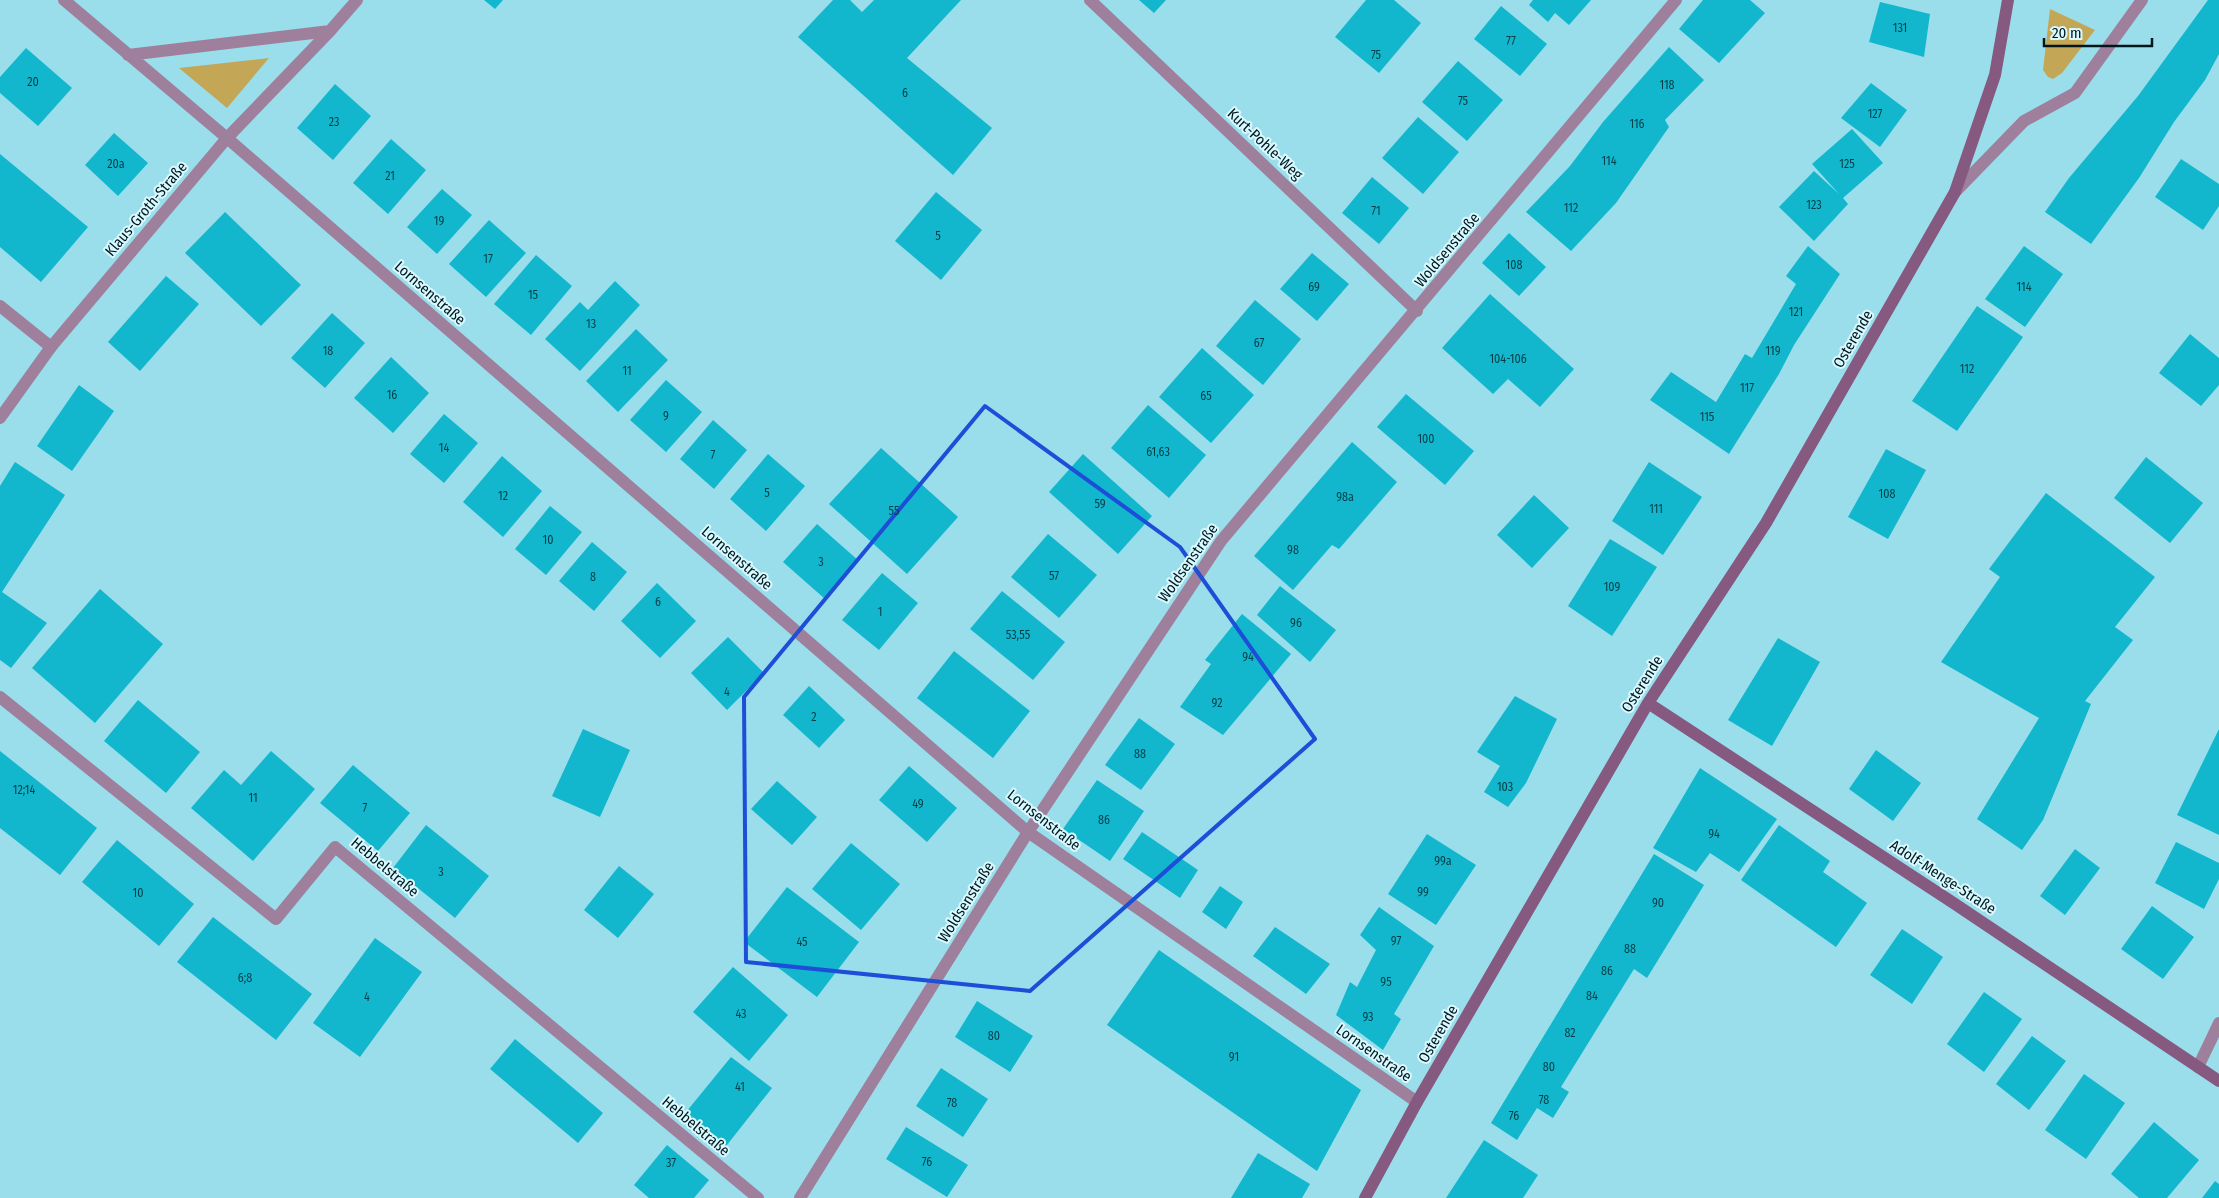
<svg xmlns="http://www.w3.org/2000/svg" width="2219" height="1198" viewBox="0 0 2219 1198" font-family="'Fira Sans Condensed',sans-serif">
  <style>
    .green { fill: #c3a756 }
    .building { fill: #12b7cd }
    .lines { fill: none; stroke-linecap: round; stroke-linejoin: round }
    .service { stroke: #9f809c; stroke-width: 12 }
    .minor { stroke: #9f809c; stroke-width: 12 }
    .secondary { stroke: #865981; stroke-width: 12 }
    .marked { fill: none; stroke: #1d4ed8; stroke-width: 4; stroke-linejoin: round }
    .labels { text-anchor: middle; stroke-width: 4; stroke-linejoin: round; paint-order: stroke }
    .number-label { font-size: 12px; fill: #043e48 }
    .street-label { font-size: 15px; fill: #00161b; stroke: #d8f9ff }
  </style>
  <rect width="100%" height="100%" fill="#9adeeb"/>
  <path class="green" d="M2050,9L2095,30L2062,73L2053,79L2048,77L2043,70Z
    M269,58L227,108L179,68Z"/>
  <path class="building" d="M484,0H503L495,9Z
    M833,0H850L862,12L874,0H961L907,58L992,128L953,175L798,37Z
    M1139,0H1166L1154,13Z
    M1366,0H1394L1421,23L1379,73L1335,37Z
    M1533,0H1591L1569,25L1555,13L1548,22L1529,5Z
    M1703,0H1750L1765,13L1719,63L1679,29Z
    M2208,0H2219V54L2205,80L2174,122L2139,178L2091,244L2045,212L2069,178L2138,96Z
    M1880,2L1930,14L1924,57L1869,42Z
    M1501,6L1547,44L1520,76L1474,39Z
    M1669,47L1704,80L1665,120L1669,127L1616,203L1571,251L1526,212L1570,166L1603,122Z
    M26,48L72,88L38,126L0,93V77Z
    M1458,61L1503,100L1467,141L1422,102Z
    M1871,83L1907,110L1880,147L1841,118Z
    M335,84L371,116L333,160L297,128Z
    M1418,117L1459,152L1423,194L1382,158Z
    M1852,129L1883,163L1843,198L1848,204L1814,241L1779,207L1814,171L1839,194L1812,164Z
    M114,133L148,163L118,196L85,165Z
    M391,139L426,170L388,214L353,183Z
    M0,154L88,227L41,282L0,247Z
    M2181,159L2219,184V206L2203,230L2155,197Z
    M1372,177L1409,208L1379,244L1342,213Z
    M442,189L472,215L437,254L407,227Z
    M936,192L982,230L941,280L895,241Z
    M225,212L301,285L261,326L185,253Z
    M489,220L526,253L486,297L449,264Z
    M1509,233L1546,267L1519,296L1482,263Z
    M1808,246L1840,274L1794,345L1779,374L1729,454L1650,400L1671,372L1716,402L1745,354L1752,358L1796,284L1786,276Z
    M2024,246L2063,274L2025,327L1985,299Z
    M1312,253L1349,284L1317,321L1280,289Z
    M536,255L572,286L531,335L494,304Z
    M166,276L199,304L140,371L108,342Z
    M615,281L640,305L580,371L545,339L580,302L588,310Z
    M1490,294L1574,369L1540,407L1508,379L1493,394L1442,348Z
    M1255,300L1301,339L1263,385L1216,346Z
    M1977,306L2023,337L1957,431L1912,401Z
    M332,313L365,343L325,388L291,358Z
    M636,329L668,360L618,412L586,381Z
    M2190,334L2219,358V385L2201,406L2159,373Z
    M1202,348L1254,395L1211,443L1159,397Z
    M391,357L429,393L393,433L354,398Z
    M666,380L702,412L666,452L630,420Z
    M79,385L114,411L72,471L37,446Z
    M1406,394L1474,451L1445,485L1377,427Z
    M1148,405L1206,455L1169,498L1111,448Z
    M444,414L478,443L444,483L410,454Z
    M713,420L747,450L714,489L680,459Z
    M1352,442L1397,482L1339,549L1332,545L1293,590L1254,556Z
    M881,448L958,517L907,574L829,504Z
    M1886,449L1926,470L1888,539L1848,517Z
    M768,454L805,486L766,531L730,499Z
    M1083,454L1152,516L1118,554L1049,492Z
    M502,456L542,491L503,537L463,502Z
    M2146,457L2203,503L2170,543L2114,498Z
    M15,462L65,495L2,592L47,623L11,668L0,660V486Z
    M1649,462L1702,497L1663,555L1612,521Z
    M2046,493L2155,577L2115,627L2133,640L2085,701L2091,704L2043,820L2022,850L1977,819L2039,718L1941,662L2000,577L1989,569Z
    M1534,495L1569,528L1532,568L1497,535Z
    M550,506L582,532L546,575L515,549Z
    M817,524L859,561L825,599L783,562Z
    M1048,534L1097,575L1059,618L1011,577Z
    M1610,539L1657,567L1612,636L1568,606Z
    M592,542L627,572L594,611L559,581Z
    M882,573L918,603L879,650L842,620Z
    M657,583L696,621L660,658L621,621Z
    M1280,586L1336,630L1310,662L1257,615Z
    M100,589L163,644L95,723L32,668Z
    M1002,591L1065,642L1033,680L970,629Z
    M1242,614L1291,654L1223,735L1180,707L1211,664L1205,660Z
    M728,637L764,673L727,710L691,673Z
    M1778,638L1820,662L1772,746L1728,720Z
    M954,651L1030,711L993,758L917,698Z
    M809,686L845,720L819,748L783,715Z
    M1515,696L1557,719L1526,783L1508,807L1484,792L1500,766L1477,752Z
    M138,700L200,752L166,793L104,741Z
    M1139,718L1175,744L1141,790L1105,765Z
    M583,729L630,750L600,817L552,796Z
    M2219,729V835L2177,815Z
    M1876,750L1921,783L1893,821L1849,789Z
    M0,751L97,828L60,875L0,828Z
    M271,751L315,789L253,861L191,808L224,770L241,785Z
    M353,765L410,813L378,851L320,803Z
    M909,766L957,808L927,842L879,800Z
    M1700,768L1777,819L1739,872L1710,853L1696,872L1653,848Z
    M1097,780L1144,811L1110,861L1063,829Z
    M777,781L817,817L792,845L751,809Z
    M426,825L489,876L455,918L393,868Z
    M1779,825L1830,861L1823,872L1867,903L1836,947L1741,880Z
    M1142,832L1198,870L1180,898L1123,859Z
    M1427,834L1476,865L1436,925L1388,894Z
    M117,840L194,904L159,946L82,882Z
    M2176,842L2219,863V879L2204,909L2155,883Z
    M851,843L900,884L861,930L812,889Z
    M2075,849L2100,868L2065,915L2040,896Z
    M1654,854L1704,885L1647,978L1634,969L1561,1087L1569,1092L1553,1118L1537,1108L1517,1140L1491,1123Z
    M619,866L654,894L618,938L584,910Z
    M1220,886L1243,902L1226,929L1202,912Z
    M787,887L859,942L817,997L744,942Z
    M2152,906L2194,937L2163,979L2121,949Z
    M1379,907L1434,946L1394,1014L1401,1019L1383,1050L1336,1015L1350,982L1357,987L1376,950L1360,935Z
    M213,917L312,994L276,1040L177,962Z
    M1275,927L1330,964L1306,994L1253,956Z
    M1902,929L1943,957L1912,1004L1870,975Z
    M375,938L422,972L360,1057L313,1023Z
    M1159,950L1361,1090L1317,1171L1107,1025Z
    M733,967L788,1015L749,1061L693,1012Z
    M1984,992L2022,1019L1984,1072L1947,1044Z
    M977,1001L1033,1036L1010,1072L955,1037Z
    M2032,1036L2066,1061L2029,1110L1996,1084Z
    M515,1039L603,1113L578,1143L490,1069Z
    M731,1057L772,1088L723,1150L682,1117Z
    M941,1068L988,1099L963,1137L916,1106Z
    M2084,1074L2125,1103L2086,1159L2045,1130Z
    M2154,1122L2199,1160L2167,1198H2139L2111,1174Z
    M906,1127L968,1165L947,1197L886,1159Z
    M1484,1140L1538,1175L1523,1198H1446Z
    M667,1145L709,1180L694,1198H649L634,1185Z
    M1258,1153L1310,1184L1302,1198H1231Z
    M2215,1181L2219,1184V1198H2202Z"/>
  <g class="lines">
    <path class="service" d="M0,306L51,347"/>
    <path class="minor" d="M64,0L227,138L1028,832L1417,1102
      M1090,0L1417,311
      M128,55L330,31
      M1955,192L2024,121L2075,93L2142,0
      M0,418L51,347L227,138L330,31L357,0
      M0,697L276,919L335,847L758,1198
      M2198,1067L2219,1023
      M800,1198L1028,832L1221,541L1676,0"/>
    <path class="secondary" d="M1648,703L1955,904L2219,1081
      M1365,1198L1417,1102L1648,703L1766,523L1955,192L1995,75L2008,0"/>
  </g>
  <path class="marked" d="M985,406L1180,547L1315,739L1030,991L746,962L744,697Z"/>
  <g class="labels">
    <g class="number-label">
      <text x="1900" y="32">131</text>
      <text x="1511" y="45">77</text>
      <text x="1376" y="59">75</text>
      <text x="33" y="86">20</text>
      <text x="1667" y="89">118</text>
      <text x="905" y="97">6</text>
      <text x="1463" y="105">75</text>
      <text x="1875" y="118">127</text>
      <text x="334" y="126">23</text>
      <text x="1637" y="128">116</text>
      <text x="1609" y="165">114</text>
      <text x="116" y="168">20a</text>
      <text x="1847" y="168">125</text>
      <text x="390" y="180">21</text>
      <text x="1814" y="209">123</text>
      <text x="1571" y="212">112</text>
      <text x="1376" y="215">71</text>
      <text x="439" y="225">19</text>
      <text x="938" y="240">5</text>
      <text x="488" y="263">17</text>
      <text x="1514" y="269">108</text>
      <text x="1314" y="291">69</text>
      <text x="2024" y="291">114</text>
      <text x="533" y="299">15</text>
      <text x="1796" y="316">121</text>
      <text x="591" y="328">13</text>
      <text x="1259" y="347">67</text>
      <text x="328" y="355">18</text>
      <text x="1773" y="355">119</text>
      <text x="1508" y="363">104-106</text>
      <text x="1967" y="373">112</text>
      <text x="627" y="375">11</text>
      <text x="1747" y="392">117</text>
      <text x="392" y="399">16</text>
      <text x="1206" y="400">65</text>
      <text x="666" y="420">9</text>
      <text x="1707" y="421">115</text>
      <text x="1426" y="443">100</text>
      <text x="444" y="452">14</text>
      <text x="1158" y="456">61,63</text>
      <text x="713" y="459">7</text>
      <text x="767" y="497">5</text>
      <text x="1887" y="498">108</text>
      <text x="503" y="500">12</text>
      <text x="1345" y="501">98a</text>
      <text x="1100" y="508">59</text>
      <text x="1656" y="513">111</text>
      <text x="894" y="515">55</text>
      <text x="548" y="544">10</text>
      <text x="1293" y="554">98</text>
      <text x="821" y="566">3</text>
      <text x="1054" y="580">57</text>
      <text x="593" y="581">8</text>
      <text x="1612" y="591">109</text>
      <text x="658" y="606">6</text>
      <text x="880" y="616">1</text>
      <text x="1296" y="627">96</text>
      <text x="1018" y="639">53,55</text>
      <text x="1248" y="661">94</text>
      <text x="727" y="696">4</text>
      <text x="1217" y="707">92</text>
      <text x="814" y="721">2</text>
      <text x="1140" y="758">88</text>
      <text x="1505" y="791">103</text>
      <text x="24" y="794">12;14</text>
      <text x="253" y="802">11</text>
      <text x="918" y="808">49</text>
      <text x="365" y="812">7</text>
      <text x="1104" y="824">86</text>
      <text x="1714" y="838">94</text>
      <text x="1443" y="865">99a</text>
      <text x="441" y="876">3</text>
      <text x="1423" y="896">99</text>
      <text x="138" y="897">10</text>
      <text x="1658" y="907">90</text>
      <text x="1396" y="945">97</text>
      <text x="802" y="946">45</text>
      <text x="1630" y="953">88</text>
      <text x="1607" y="975">86</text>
      <text x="245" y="982">6;8</text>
      <text x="1386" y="986">95</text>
      <text x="1592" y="1000">84</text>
      <text x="367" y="1001">4</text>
      <text x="741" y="1018">43</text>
      <text x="1368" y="1021">93</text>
      <text x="1570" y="1037">82</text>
      <text x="994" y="1040">80</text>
      <text x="1234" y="1061">91</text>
      <text x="1549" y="1071">80</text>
      <text x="740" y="1091">41</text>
      <text x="1544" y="1104">78</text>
      <text x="952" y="1107">78</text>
      <text x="1514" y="1120">76</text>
      <text x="927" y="1166">76</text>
      <text x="671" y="1167">37</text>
    </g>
    <g class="street-label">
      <text transform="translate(1265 144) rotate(43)" y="5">Kurt-Pohle-Weg</text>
      <text transform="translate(146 209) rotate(-50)" y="5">Klaus-Groth-Straße</text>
      <text transform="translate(1447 250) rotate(-50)" y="5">Woldsenstraße</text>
      <text transform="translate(430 293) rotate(41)" y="5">Lornsenstraße</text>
      <text transform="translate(1853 339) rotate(-60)" y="5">Osterende</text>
      <text transform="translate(737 558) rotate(41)" y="5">Lornsenstraße</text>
      <text transform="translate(1188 563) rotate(-55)" y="5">Woldsenstraße</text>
      <text transform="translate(1642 684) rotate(-58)" y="5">Osterende</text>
      <text transform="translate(1044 820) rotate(38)" y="5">Lornsenstraße</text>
      <text transform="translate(385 867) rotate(40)" y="5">Hebbelstraße</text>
      <text transform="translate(1943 877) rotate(33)" y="5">Adolf-Menge-Straße</text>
      <text transform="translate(966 902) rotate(-58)" y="5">Woldsenstraße</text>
      <text transform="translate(1438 1034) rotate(-60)" y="5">Osterende</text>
      <text transform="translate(1374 1053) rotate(35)" y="5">Lornsenstraße</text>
      <text transform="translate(696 1126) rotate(40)" y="5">Hebbelstraße</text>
    </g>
  </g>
  <path d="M2044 38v8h108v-8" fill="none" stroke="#00161b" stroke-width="2.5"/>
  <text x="2052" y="38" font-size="15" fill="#00161b" stroke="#d8f9ff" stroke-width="4" paint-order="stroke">20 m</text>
</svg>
